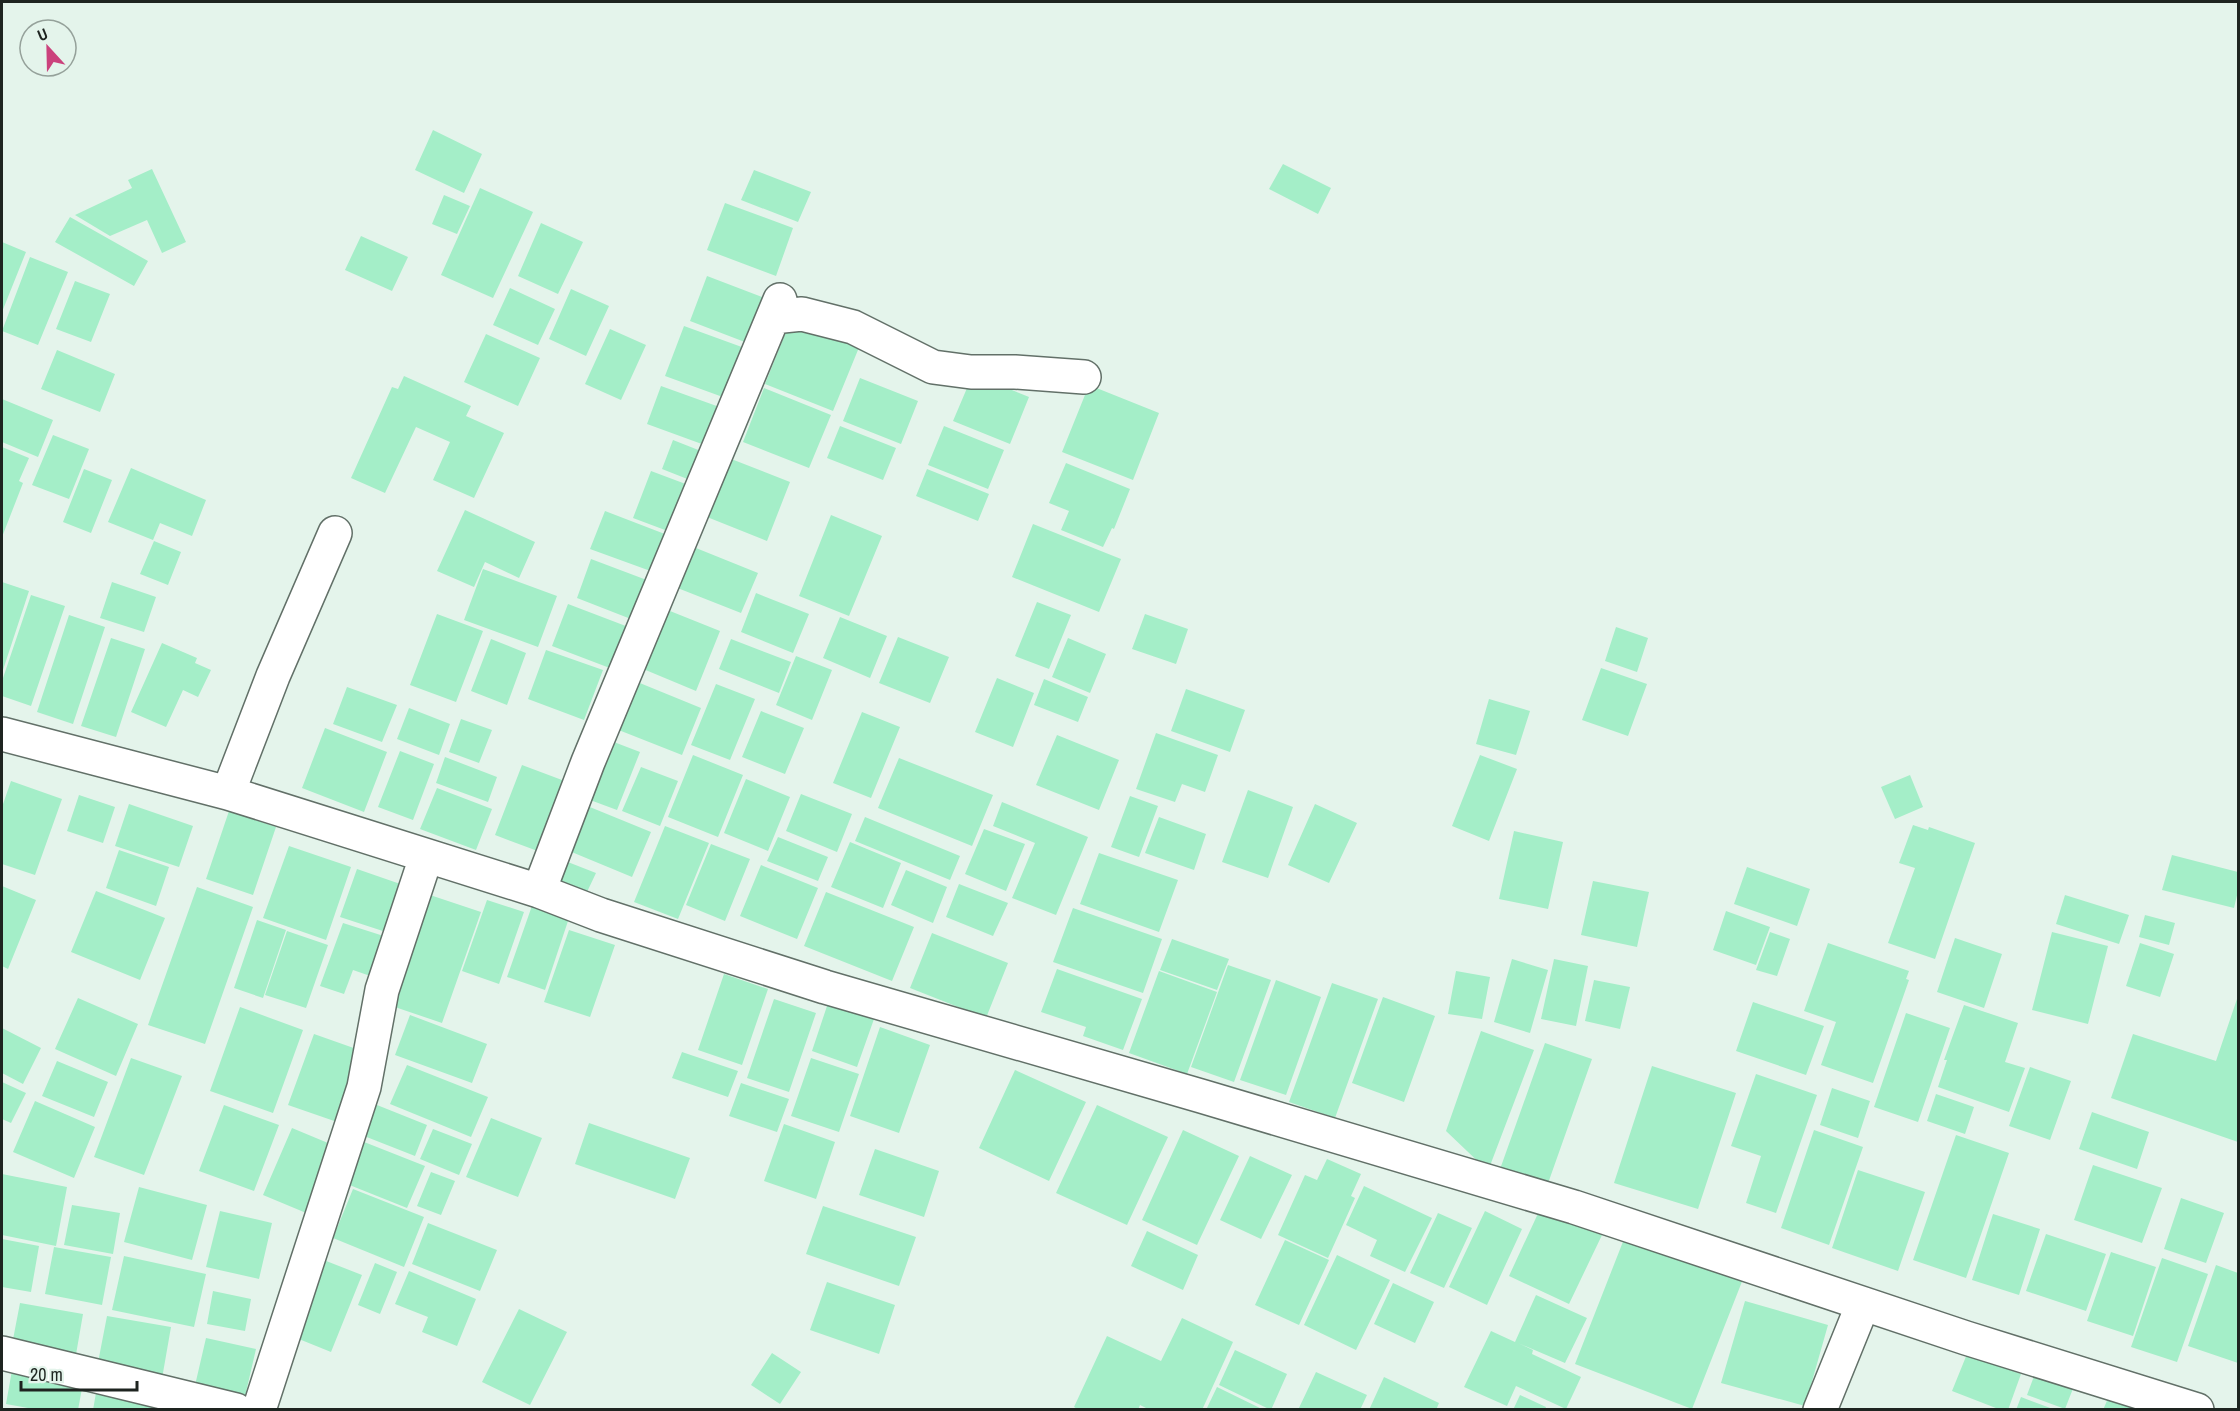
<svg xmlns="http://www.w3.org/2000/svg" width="2240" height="1411" viewBox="0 0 2240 1411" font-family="'Archivo Narrow',sans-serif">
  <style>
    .building { fill: #a4eec8 }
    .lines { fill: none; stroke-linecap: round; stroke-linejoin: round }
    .minor-casing { stroke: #627068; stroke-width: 36 }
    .minor { stroke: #fff; stroke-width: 33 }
  </style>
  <rect width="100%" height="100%" fill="#e4f4eb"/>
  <path class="building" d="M433,130L482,154L464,193L415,170Z
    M1283,164L1331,188L1318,214L1269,189Z
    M152,169L186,242L162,253L147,220L110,236L75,215L132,188L128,180Z
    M754,170L811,192L798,222L741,200Z
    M480,188L533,212L493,298L441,275Z
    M444,195L470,206L457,234L432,224Z
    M725,203L793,228L776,276L707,250Z
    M70,217L148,261L134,286L55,242Z
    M541,223L583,242L558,294L518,276Z
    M361,236L408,257L392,291L345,270Z
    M2,242L26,252L2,312Z
    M30,257L68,272L38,345L2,331Z
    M707,276L767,299L750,344L690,321Z
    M75,281L110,294L91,342L56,329Z
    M510,288L555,309L538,345L493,325Z
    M571,289L609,306L586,356L549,339Z
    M792,317L860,345L833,411L765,384Z
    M684,326L750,350L731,400L665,376Z
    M610,329L646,345L621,400L585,384Z
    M486,334L540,358L518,406L464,382Z
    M57,350L115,374L100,412L41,389Z
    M973,374L1029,397L1010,444L953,421Z
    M404,376L471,406L466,416L504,433L474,498L433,480L450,442L416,427L385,493L351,478L392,387L398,389Z
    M860,378L918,401L901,444L843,421Z
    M1089,385L1159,413L1133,480L1062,452Z
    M661,386L725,409L710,447L647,424Z
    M764,388L831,415L809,468L743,442Z
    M2,399L53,420L38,457L2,442Z
    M840,426L896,448L883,480L827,458Z
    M944,426L1004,450L988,489L928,465Z
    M53,435L89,449L69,499L32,485Z
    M673,440L706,453L695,482L662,469Z
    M2,447L29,458L19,481L23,483L2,537Z
    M721,455L790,482L767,541L697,513Z
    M1066,463L1130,489L1114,529L1112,528L1103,547L1061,530L1069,511L1049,503Z
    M131,468L206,500L192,536L160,523L153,540L108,522Z
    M84,469L112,480L91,533L63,522Z
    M927,469L989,494L978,521L916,496Z
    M651,471L691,486L673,533L633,518Z
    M465,510L535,542L519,578L485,562L474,587L437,571Z
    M605,511L670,536L656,573L590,549Z
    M831,515L882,536L849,616L799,596Z
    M1033,524L1121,559L1099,612L1012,577Z
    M154,541L181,552L168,585L140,574Z
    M691,546L758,573L741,613L675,587Z
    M591,559L652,582L636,621L577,598Z
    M483,569L557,596L538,647L464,620Z
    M2,582L29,591L2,673Z
    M112,582L156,597L144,632L100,618Z
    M756,593L809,614L793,653L741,632Z
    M31,595L65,606L31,706L2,696V681Z
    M1037,602L1071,615L1049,669L1015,656Z
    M568,604L631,628L615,670L552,646Z
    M660,607L720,631L696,691L636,666Z
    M437,614L483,631L456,702L410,685Z
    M1145,614L1188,629L1176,664L1132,649Z
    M69,615L105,627L73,724L37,712Z
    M840,617L887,636L870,678L823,658Z
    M1616,627L1648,638L1637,672L1605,661Z
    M898,637L949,657L930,703L879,683Z
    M111,638L145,649L116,737L81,726Z
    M1068,638L1106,654L1090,693L1052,677Z
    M491,639L526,653L507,705L471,691Z
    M731,639L791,662L779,693L719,669Z
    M162,643L197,658L195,663L211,670L198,697L183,690L166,727L131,712Z
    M546,650L603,670L584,720L528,699Z
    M796,656L832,670L812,720L776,705Z
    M1601,668L1647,684L1628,736L1582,720Z
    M997,678L1034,693L1013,747L975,732Z
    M630,679L701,708L682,755L611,727Z
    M1044,679L1088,697L1078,722L1034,705Z
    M716,684L755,699L730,760L691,745Z
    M347,687L397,705L382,742L333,724Z
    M1186,689L1245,710L1230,752L1171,731Z
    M1489,699L1530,711L1516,755L1476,744Z
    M409,708L450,724L439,755L397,739Z
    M761,711L804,728L785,774L742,757Z
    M862,712L900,727L871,798L833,783Z
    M461,719L492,730L479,763L449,752Z
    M325,728L387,752L364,812L302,788Z
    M1156,733L1218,755L1205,792L1182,784L1175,802L1136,789Z
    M1057,735L1119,760L1099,810L1036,785Z
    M606,739L640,752L617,810L582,797Z
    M400,751L434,764L413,820L378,807Z
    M693,755L743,775L718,837L668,817Z
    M1480,755L1517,769L1489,841L1452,826Z
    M445,757L497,777L488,802L436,783Z
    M899,758L993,795L972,846L878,808Z
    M522,765L570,783L543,853L495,835Z
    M641,767L678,781L660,826L622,811Z
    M1910,775L1923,807L1895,819L1881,787Z
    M746,779L790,797L768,851L724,833Z
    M11,781L62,799L35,875L2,864V807Z
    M437,788L492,809L476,850L420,829Z
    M1248,790L1293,807L1268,878L1222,862Z
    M801,794L852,814L837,852L786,831Z
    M79,795L115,807L103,843L67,831Z
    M1130,796L1158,806L1139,857L1111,847Z
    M1002,802L1088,837L1056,915L1012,898L1035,843L993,826Z
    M580,803L651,832L632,877L562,848Z
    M129,804L193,826L179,867L115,846Z
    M1315,804L1357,823L1329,883L1288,865Z
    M229,811L276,827L253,895L206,879Z
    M865,817L960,856L950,880L855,841Z
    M1159,817L1206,834L1194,870L1145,853Z
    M1913,825L1928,830L1929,827L1975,843L1935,959L1888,943L1915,868L1899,863Z
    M665,826L709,843L678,919L634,902Z
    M984,829L1025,844L1006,891L965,874Z
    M1514,831L1563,842L1548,909L1499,899Z
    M778,837L828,857L818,881L767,861Z
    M850,842L901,863L883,908L831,887Z
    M711,844L750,859L725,921L686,905Z
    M289,846L351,867L326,940L263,918Z
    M119,850L169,867L156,906L106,888Z
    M1099,853L1178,880L1159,932L1080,904Z
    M2172,855L2238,872V891L2234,908L2162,890Z
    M555,857L596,873L587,892L547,876Z
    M761,865L818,888L797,939L740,916Z
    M1747,867L1810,889L1797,926L1734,904Z
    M357,869L409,887L392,934L340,917Z
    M906,870L947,887L933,923L891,905Z
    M1593,881L1649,892L1637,947L1581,935Z
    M959,884L1008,903L993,936L946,917Z
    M2,886L36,900L8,969L2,966Z
    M197,887L253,907L205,1044L148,1025Z
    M96,891L165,918L140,980L71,952Z
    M826,892L914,927L892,981L804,946Z
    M424,893L481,912L442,1023L386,1004Z
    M2065,895L2129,915L2119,944L2056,924Z
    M487,900L524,912L499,984L462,971Z
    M534,900L571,912L545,990L507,977Z
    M1073,908L1162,939L1143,993L1053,962Z
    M1726,911L1770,927L1756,965L1713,950Z
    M2145,915L2175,923L2169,945L2139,937Z
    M257,920L286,930L263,998L234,988Z
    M343,923L393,939L379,979L353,970L344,994L320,986Z
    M569,930L615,945L590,1017L544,1002Z
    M287,931L328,945L306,1008L265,995Z
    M1770,932L1790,939L1777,976L1756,970Z
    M2052,932L2108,946L2088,1024L2032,1010Z
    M932,933L1008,963L986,1018L910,988Z
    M1955,938L2002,954L1984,1008L1937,992Z
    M1172,939L1229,959L1217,990L1160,970Z
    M1828,943L1909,971L1906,979L1909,980L1873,1083L1821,1065L1836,1022L1804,1011Z
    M2140,943L2174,954L2160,997L2126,986Z
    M1512,959L1548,970L1530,1033L1494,1022Z
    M1554,959L1588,966L1576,1026L1541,1019Z
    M1228,965L1271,980L1234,1082L1191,1067Z
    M1057,969L1142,999L1123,1050L1083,1036L1086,1027L1041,1012Z
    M1159,971L1217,992L1187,1074L1129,1053Z
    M1456,971L1490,977L1482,1019L1448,1014Z
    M724,974L768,989L742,1065L698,1050Z
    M1276,980L1321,997L1286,1095L1240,1080Z
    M1594,980L1630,987L1620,1029L1585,1021Z
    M1332,983L1378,999L1335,1118L1289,1102Z
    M2238,996V1142L2111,1098L2133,1034L2216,1061Z
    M1383,997L1435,1016L1404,1102L1352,1083Z
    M78,998L138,1024L116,1076L55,1049Z
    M774,999L816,1013L789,1092L747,1078Z
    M1753,1002L1824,1026L1806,1075L1736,1051Z
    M828,1003L874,1019L857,1067L812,1051Z
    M1964,1005L2018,1023L2005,1062L2025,1068L2009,1112L1938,1087L1947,1060H1944Z
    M240,1007L303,1030L273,1113L210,1091Z
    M1906,1013L1950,1028L1918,1122L1874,1107Z
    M410,1015L487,1044L472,1083L395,1055Z
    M880,1027L930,1045L899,1133L850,1116Z
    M2,1028L41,1048L23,1084L2,1073Z
    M1481,1031L1534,1050L1488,1171L1446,1131Z
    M314,1034L365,1052L340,1123L288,1105Z
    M1545,1043L1592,1059L1546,1189L1499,1172Z
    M682,1052L738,1071L728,1097L672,1078Z
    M131,1058L182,1076L144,1175L94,1157Z
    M811,1058L859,1074L839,1132L791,1116Z
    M57,1061L108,1082L94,1117L42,1096Z
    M407,1065L488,1097L471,1137L390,1104Z
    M1652,1066L1736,1093L1698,1209L1614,1183Z
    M2030,1067L2071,1081L2050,1140L2009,1126Z
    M1015,1070L1086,1102L1049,1181L979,1148Z
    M1756,1074L1817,1095L1776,1213L1746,1203L1761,1156L1731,1146Z
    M2,1082L26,1093L11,1123L2,1119Z
    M741,1083L789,1099L777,1132L729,1116Z
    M1832,1088L1870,1101L1858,1138L1820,1125Z
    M1936,1094L1974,1107L1965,1134L1927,1121Z
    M35,1101L95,1127L74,1178L13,1152Z
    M372,1103L427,1125L415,1156L359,1134Z
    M224,1105L279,1125L254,1191L199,1171Z
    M1097,1105L1168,1137L1127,1225L1056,1193Z
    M2092,1112L2149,1132L2137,1169L2079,1149Z
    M491,1118L542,1138L518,1197L466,1177Z
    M589,1123L690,1158L675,1199L575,1164Z
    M784,1124L835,1142L816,1199L764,1181Z
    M292,1128L340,1148L311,1215L263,1195Z
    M433,1129L472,1144L459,1175L420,1159Z
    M1183,1130L1239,1156L1197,1245L1142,1220Z
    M1814,1130L1863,1147L1829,1245L1781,1228Z
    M1956,1135L2009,1153L1966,1278L1913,1260Z
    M354,1138L425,1166L407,1208L337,1180Z
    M875,1149L939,1171L924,1217L859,1195Z
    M1250,1156L1292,1175L1261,1239L1220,1220Z
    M1327,1159L1361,1174L1351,1196L1355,1198L1328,1258L1278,1235L1305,1175L1317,1180Z
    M2093,1165L2162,1188L2142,1243L2074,1220Z
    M1858,1170L1925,1192L1898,1271L1832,1248Z
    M431,1172L455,1181L441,1215L417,1206Z
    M2,1174L67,1187L56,1246L2,1235Z
    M1364,1186L1432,1218L1405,1272L1370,1256L1377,1240L1346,1225Z
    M139,1187L207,1205L192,1260L124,1242Z
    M353,1189L424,1217L404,1267L333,1238Z
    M2181,1198L2224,1213L2206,1263L2164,1249Z
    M72,1205L120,1213L113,1254L64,1245Z
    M823,1206L916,1237L899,1286L806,1254Z
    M1541,1207L1602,1235L1569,1304L1509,1276Z
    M220,1211L272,1223L259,1279L206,1267Z
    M1485,1211L1522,1229L1487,1305L1449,1287Z
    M1438,1213L1472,1228L1444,1288L1410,1273Z
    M1993,1214L2040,1229L2019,1295L1972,1280Z
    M428,1223L497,1250L480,1291L412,1264Z
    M1147,1231L1198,1255L1183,1290L1131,1266Z
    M1626,1234L1743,1279L1692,1409L1575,1364Z
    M2046,1234L2106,1254L2086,1311L2026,1291Z
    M2,1239L39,1246L31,1292L2,1287Z
    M1285,1240L1329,1260L1299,1325L1255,1305Z
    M54,1247L111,1257L102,1305L45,1294Z
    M2111,1252L2156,1267L2133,1336L2087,1321Z
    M1337,1255L1390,1280L1356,1350L1304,1325Z
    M124,1256L206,1274L194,1327L112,1310Z
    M316,1257L362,1275L331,1352L284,1333Z
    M2162,1258L2208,1274L2177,1362L2131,1347Z
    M375,1263L397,1272L380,1314L358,1305Z
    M2216,1265L2238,1273V1363L2188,1346Z
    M409,1271L476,1299L457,1346L422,1332L428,1317L395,1304Z
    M827,1282L895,1305L879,1354L810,1330Z
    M1393,1283L1434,1302L1415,1343L1374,1324Z
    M213,1291L251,1299L245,1331L207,1324Z
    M1536,1295L1587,1318L1565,1363L1518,1343L1533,1350L1532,1354L1581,1377L1566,1409L1516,1386L1507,1406L1464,1387L1491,1331L1515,1342Z
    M1745,1301L1828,1325L1805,1406L1721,1383Z
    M20,1303L83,1314L74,1366L10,1355Z
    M519,1309L567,1332L530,1405L482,1382Z
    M107,1316L171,1327L160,1390L95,1378Z
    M1182,1318L1233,1342L1202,1410H1150L1140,1405L1138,1410H1079L1074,1407L1107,1336L1161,1361Z
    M206,1338L256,1349L243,1405L193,1394Z
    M1235,1350L1287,1374L1271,1410L1219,1385Z
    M772,1353L801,1372L780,1404L751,1385Z
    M1967,1354L2021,1374L2008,1410H2001L1952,1391Z
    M14,1359L85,1372L78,1410H39L6,1404Z
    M2036,1371L2074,1386L2065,1409L2027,1395Z
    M1316,1372L1367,1395L1360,1410H1298Z
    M1384,1377L1439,1403L1436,1410H1369Z
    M97,1387L161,1398L158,1410H93Z
    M1217,1387L1264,1410H1206Z
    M1520,1395L1546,1407L1545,1410H1513Z
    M2109,1396L2145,1410H2103Z
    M2021,1397L2053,1409V1410H2016Z"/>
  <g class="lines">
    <defs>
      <path id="minor" d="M773,317L802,314L853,327L933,367L971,372H1015L1084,377
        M2,734L228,793L539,891L601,915L825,987L1201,1096L1574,1207L1966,1338L2197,1410
        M228,793L273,676L335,533
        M539,891L588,762L780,300
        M2,1353L236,1410
        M259,1410L364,1087L382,990L426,857
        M1820,1410L1863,1304"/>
    </defs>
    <use href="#minor" class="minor-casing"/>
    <use href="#minor" class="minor"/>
  </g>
  <rect width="2240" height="1411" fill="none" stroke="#1e2420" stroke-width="6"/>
  <g transform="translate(48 48) rotate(338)"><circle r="28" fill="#e4f4eb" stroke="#95a19a" stroke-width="1.5"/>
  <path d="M0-4.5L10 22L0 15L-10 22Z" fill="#cb427c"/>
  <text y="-9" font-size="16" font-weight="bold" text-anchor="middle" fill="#1e2420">U</text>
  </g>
  <path d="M21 1381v9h116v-9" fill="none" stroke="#1e2420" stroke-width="3"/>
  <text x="30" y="1381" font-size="18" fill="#1e2420" stroke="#e4f4eb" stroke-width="4.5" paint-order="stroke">20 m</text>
</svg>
